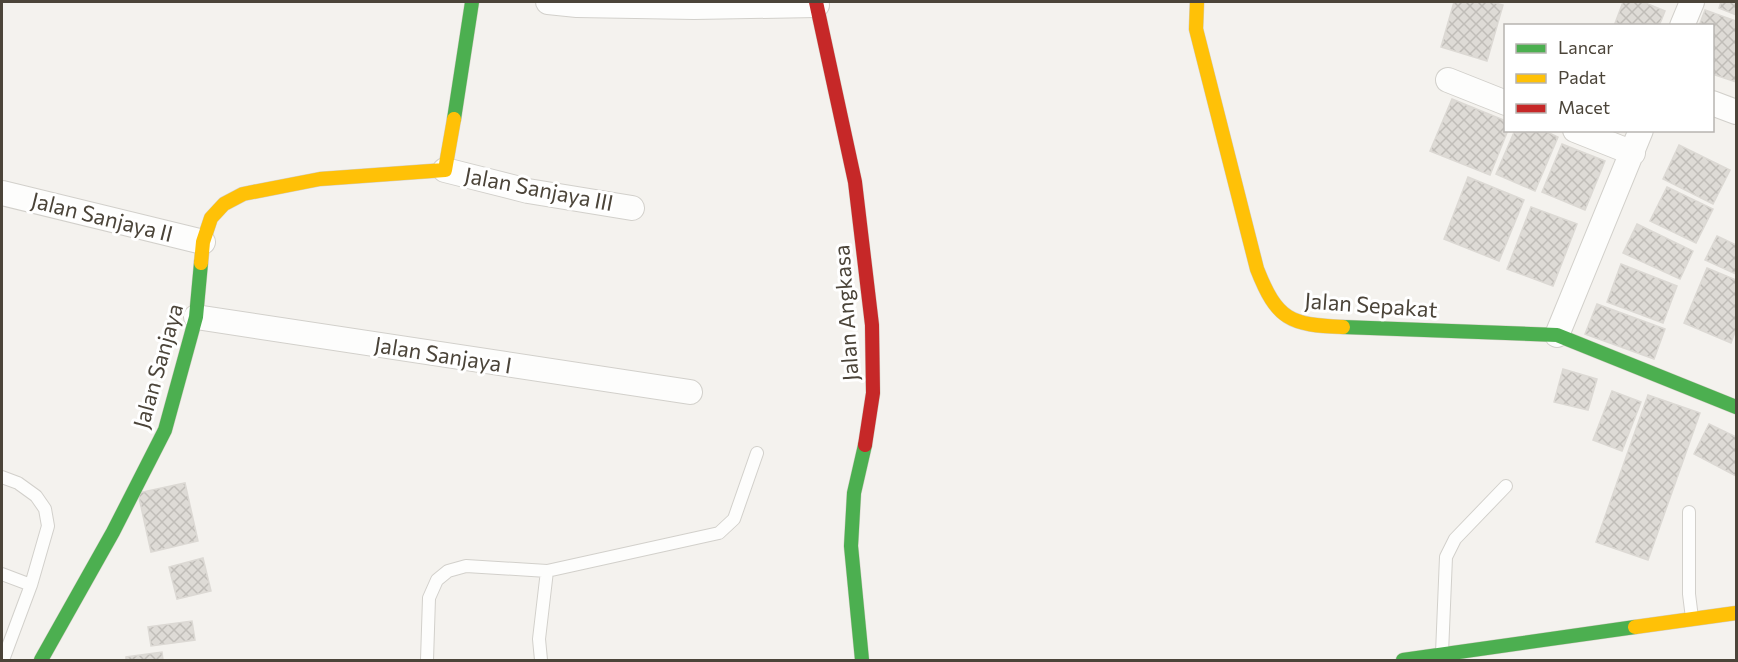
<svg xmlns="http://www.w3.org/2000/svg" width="1738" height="662" viewBox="0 0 1738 662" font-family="Commissioner,sans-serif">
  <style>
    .building { fill: url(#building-cross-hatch); stroke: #dcd9d4; stroke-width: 1.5 }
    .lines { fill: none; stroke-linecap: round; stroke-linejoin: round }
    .lane-casing { stroke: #d2d0cb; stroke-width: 14 }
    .street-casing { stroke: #d2d0cb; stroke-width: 26 }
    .fast-casing { stroke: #d3cfc5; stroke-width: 15 }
    .slow-casing { stroke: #d3cfc5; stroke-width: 15 }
    .jam-casing { stroke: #d3cfc5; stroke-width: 15 }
    .lane { stroke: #fdfdfc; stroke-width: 12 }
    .street { stroke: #fdfdfc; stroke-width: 24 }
    .fast { stroke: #4caf50; stroke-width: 14 }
    .slow { stroke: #ffc107; stroke-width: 14 }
    .jam { stroke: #c62828; stroke-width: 14 }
    .labels { text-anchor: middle; stroke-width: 6; stroke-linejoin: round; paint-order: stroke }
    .street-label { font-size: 22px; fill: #4b4439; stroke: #fff }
  </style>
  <defs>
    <pattern id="building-cross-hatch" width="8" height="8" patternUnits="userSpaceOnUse" patternTransform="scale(1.5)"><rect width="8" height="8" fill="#dedbd6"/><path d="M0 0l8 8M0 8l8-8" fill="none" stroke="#c0bdb8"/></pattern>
  </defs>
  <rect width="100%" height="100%" fill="#f4f2ee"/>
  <path class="building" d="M1454,2H1491L1503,5L1487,61L1441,47Z
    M1623,2H1643L1665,11L1659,26H1614Z
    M1721,2H1736V15L1719,8Z
    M1705,10L1736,21V82L1712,74V26H1699Z
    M1452,99L1506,121V130H1508L1490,175L1430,151Z
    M1515,130H1543L1558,137L1535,191L1496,174Z
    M1562,144L1605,161L1585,210L1542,192Z
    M1679,145L1730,170L1713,204L1663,179Z
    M1468,177L1524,200L1499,261L1444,239Z
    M1667,187L1713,209L1696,243L1650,221Z
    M1531,207L1577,224L1553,286L1507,269Z
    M1637,224L1693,251L1680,279L1623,253Z
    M1717,236L1736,245V274L1705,260Z
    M1621,264L1677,286L1663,323L1607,302Z
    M1707,268L1736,280V329L1731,343L1684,323Z
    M1597,304L1665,329L1654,359L1585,334Z
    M1563,369L1597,379L1588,410L1554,402Z
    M1612,391L1641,402L1622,451L1593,440Z
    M1648,395L1700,413L1648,560L1596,542Z
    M1709,424L1736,437V476L1694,454Z
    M185,483L198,541L151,552L138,493Z
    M203,558L211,591L177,599L169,567Z
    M192,621L195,640L151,646L148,627Z
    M162,652L163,660H126V657Z"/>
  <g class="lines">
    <defs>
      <path id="lane" d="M2,477L18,483L36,496L45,509L48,526L31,585L3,660
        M1689,512V594L1692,618
        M2,574L31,585
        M1442,653L1446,557L1455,539L1506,486
        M427,660L429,598L437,580L448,571L466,566L547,571
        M541,660L539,639L547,571L719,533L734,519L757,453"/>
      <path id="street" d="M548,2L577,5L694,7L817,5
        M1682,26L1692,2
        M1448,80L1506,103
        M1712,103L1736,112
        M1575,130L1633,153
        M445,170L528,191L632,208
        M2,193L203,242
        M196,317L690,392
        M1557,335L1641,130"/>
      <path id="fast" d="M454,119L472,2
        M1343,327L1557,335L1736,407
        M41,660L113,532L165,430L196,317L201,263
        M862,660L851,546L854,493L865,445
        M1403,660L1635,627"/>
      <path id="slow" d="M1197,2L1196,29L1257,269C1277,320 1290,325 1343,327
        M201,263L203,242L211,218L224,204L243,194L320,179L445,170L454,119
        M1635,627L1736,613"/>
      <path id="jam" d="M816,2L855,182L872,325L873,393L865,445"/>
    </defs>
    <use href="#lane" class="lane-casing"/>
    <use href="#street" class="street-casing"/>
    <use href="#fast" class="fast-casing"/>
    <use href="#slow" class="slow-casing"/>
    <use href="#jam" class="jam-casing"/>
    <use href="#lane" class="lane"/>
    <use href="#street" class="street"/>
    <use href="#fast" class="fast"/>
    <use href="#slow" class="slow"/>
    <use href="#jam" class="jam"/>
  </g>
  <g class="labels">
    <g class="street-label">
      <text transform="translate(539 189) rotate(11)" y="8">Jalan Sanjaya III</text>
      <text transform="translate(102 217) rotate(14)" y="8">Jalan Sanjaya II</text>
      <text transform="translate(1371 305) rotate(4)" y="8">Jalan Sepakat</text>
      <text transform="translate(846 313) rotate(-94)" y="8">Jalan Angkasa</text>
      <text transform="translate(443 355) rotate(9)" y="8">Jalan Sanjaya I</text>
      <text transform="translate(158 366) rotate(-74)" y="8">Jalan Sanjaya</text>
    </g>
  </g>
  <rect width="1738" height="662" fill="none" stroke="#4b4439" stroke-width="6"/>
  <rect x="1504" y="24" width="210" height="108" fill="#ffffff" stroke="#b7b4b0" stroke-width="1.5"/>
  <rect x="1516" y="44" width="30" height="9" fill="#4caf50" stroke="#b7b4b0" stroke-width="1.5"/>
  <text x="1558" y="54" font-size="18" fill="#4b4439">Lancar</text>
  <rect x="1516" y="74" width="30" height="9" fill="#ffc107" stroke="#b7b4b0" stroke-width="1.5"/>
  <text x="1558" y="84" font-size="18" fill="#4b4439">Padat</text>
  <rect x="1516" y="104" width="30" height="9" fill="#c62828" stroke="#b7b4b0" stroke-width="1.5"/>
  <text x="1558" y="114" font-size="18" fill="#4b4439">Macet</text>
</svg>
